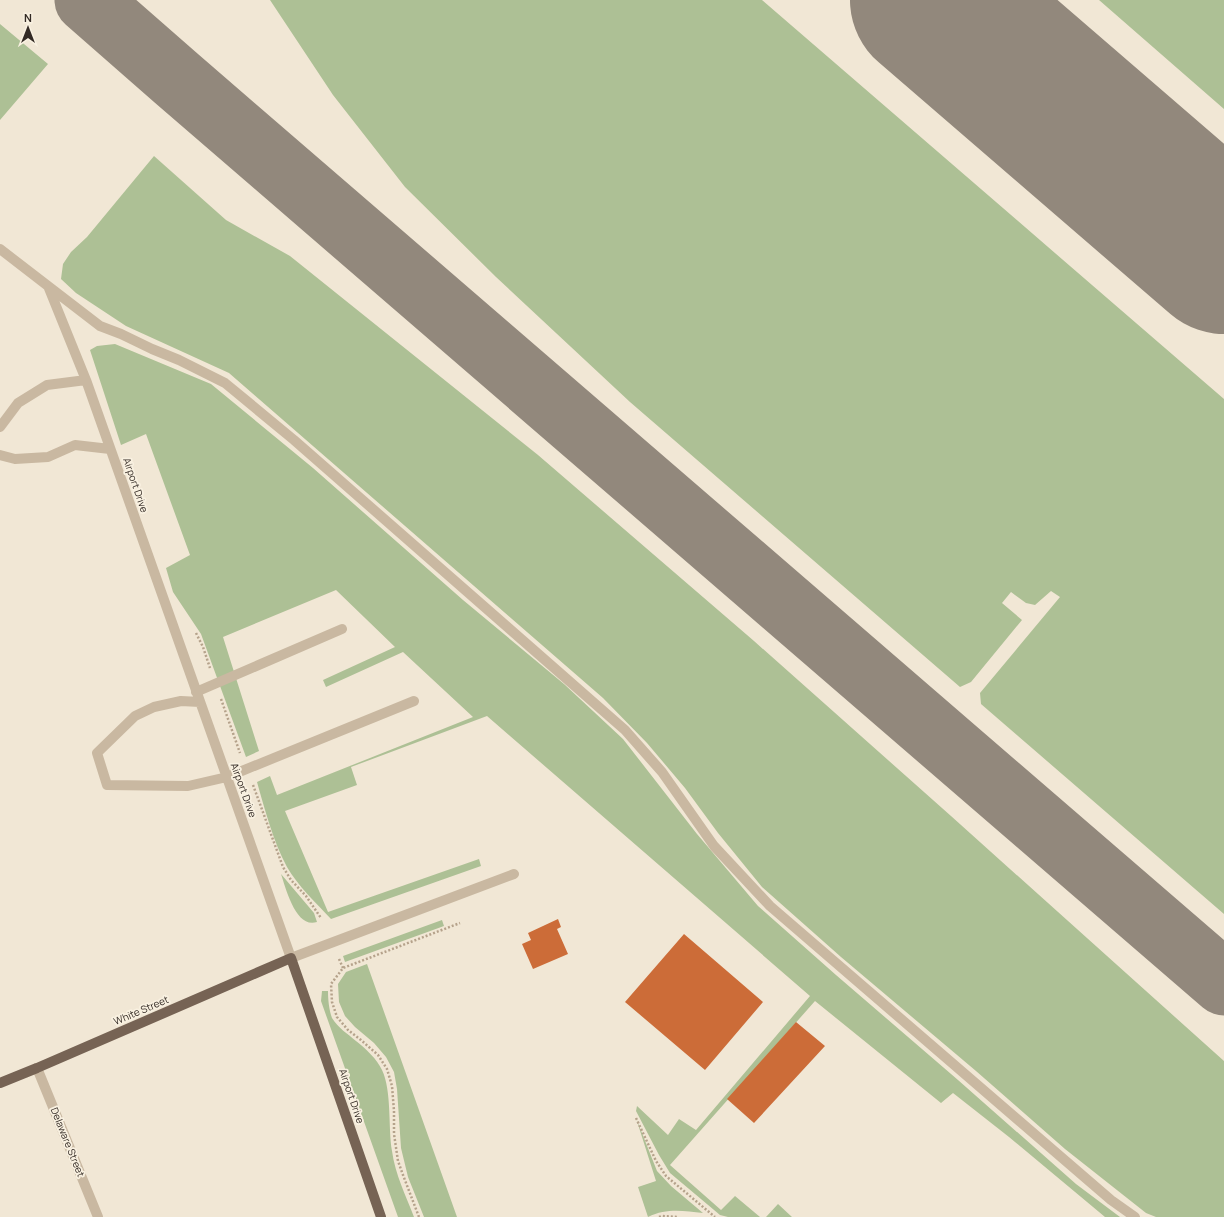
<svg xmlns="http://www.w3.org/2000/svg" width="1224" height="1217" viewBox="0 0 1224 1217" font-family="Manrope,sans-serif">
  <style>
    .green { fill: #adc095 }
    .lines { fill: none; stroke-linecap: round; stroke-linejoin: round }
    .taxiway { stroke: #92887c; stroke-width: 65 }
    .runway { stroke: #92887c; stroke-width: 164 }
    .building { fill: #cc6c38 }
    .path { stroke: #b5a28b; stroke-width: 2.5; stroke-dasharray: 2 2; stroke-linecap: butt }
    .minor { stroke: #c9b8a1; stroke-width: 10 }
    .major { stroke: #766354; stroke-width: 10 }
    .labels { text-anchor: middle; stroke-width: 3.5; stroke-linejoin: round; paint-order: stroke }
    .street-label { font-size: 10px; fill: #332a24; stroke: #f9f1e1 }
  </style>
  <rect width="100%" height="100%" fill="#f1e7d5"/>
  <path class="green" d="M270,0H762L1224,399V914L981,704L980,693L1060,597L1051,591L1035,605L1026,603L1011,592L1002,603L1022,620L971,682L960,687L630,402L496,277L405,187L333,95Z
    M1099,0H1224V109Z
    M0,24L48,64L0,120Z
    M154,156L226,220L290,256L538,455L754,641L951,816L1224,1061V1217H1156L1146,1213L1065,1149L976,1071L841,957L762,887L718,833L685,788L647,743L603,698L229,373L126,326L76,293L61,279L63,264L71,252L87,237Z
    M115,344L211,384L313,468L463,600L564,684L623,739L697,834L758,906L836,975L958,1080L1076,1184L1120,1217H1105L1009,1137L953,1093L941,1103L815,1001L670,1165L721,1210L735,1196L760,1217H728L720,1215L670,1173L659,1155L636,1111L637,1106L668,1135L679,1119L696,1130L810,996L487,716L351,767L357,785L285,811L328,912L479,859L481,866L331,919C317,904 297,885 287,867C273,841 265,810 257,782L270,776L277,795L473,717L403,652L326,687L323,680L395,647L336,590L223,637L259,751L246,757L201,634L173,592L166,568L190,555L146,434L121,445L90,350L97,346Z
    M281,874L314,913L317,922C296,929 286,889 281,874Z
    M442,920L444,926L345,962L343,956Z
    M367,964L457,1217H424L408,1177L401,1148L397,1089L394,1072L386,1057L374,1043L355,1027L345,1016L339,1002L338,984L346,972Z
    M322,991H328C328,999 329,1010 332,1018C338,1028 348,1034 356,1041C366,1049 377,1059 382,1070C392,1091 388,1128 392,1151C395,1174 406,1196 414,1217H398L321,1001Z
    M636,1118L657,1171L671,1186L703,1213C683,1211 667,1208 648,1217L638,1187L656,1181Z
    M778,1204L792,1217H766Z"/>
  <g class="lines">
    <path class="taxiway" d="M87,0L176,78L1224,983"/>
    <path class="runway" d="M932,0L1224,252"/>
  </g>
  <path class="building" d="M558,919L561,927L557,929L568,954L533,969L522,944L531,940L528,933Z
    M684,934L763,1002L705,1070L625,1002Z
    M796,1022L825,1046L754,1123L727,1099Z"/>
  <g class="lines">
    <path class="path" d="M196,633L203,647L210,668
      M221,699L240,753
      M253,785L283,867L291,880L306,896L321,918
      M339,959L343,968
      M636,1118L656,1161L666,1176L715,1217
      M419,1217L403,1175L398,1161L394,1134V1111L392,1086L387,1069L378,1055L361,1040L348,1030L337,1017L332,1002L331,984L343,968L460,923
      M659,1217L662,1216L677,1217"/>
    <path class="minor" d="M0,249L48,286
      M0,427L18,403L47,385L86,380
      M0,455L15,459L48,457L75,445L110,449
      M196,692L342,629
      M200,702L181,701L154,707L135,716L97,753L107,785L188,786L227,777L414,701
      M514,874L291,958L86,380L48,286L100,326L121,334L152,349L179,360L225,383L294,440L625,730L662,772L714,846L770,906L1111,1200L1135,1217
      M37,1068L98,1217"/>
    <path class="major" d="M0,1083L37,1068L291,958L381,1217"/>
  </g>
  <g class="labels">
    <g class="street-label">
      <text transform="translate(136 485) rotate(71)" y="4">Airport Drive</text>
      <text transform="translate(244 790) rotate(70)" y="4">Airport Drive</text>
      <text transform="translate(141 1010) rotate(-23)" y="4">White Street</text>
      <text transform="translate(352 1096) rotate(71)" y="4">Airport Drive</text>
      <text transform="translate(68 1142) rotate(68)" y="4">Delaware Street</text>
    </g>
  </g>
  <g transform="translate(28 28)" stroke="#f9f1e1" stroke-width="3" paint-order="stroke">
  <path d="M0-3L7 15L0 10L-7 15Z" fill="#332a24"/>
  <text y="-6" font-size="11" font-weight="bold" text-anchor="middle" fill="#332a24">N</text>
  </g>
</svg>
